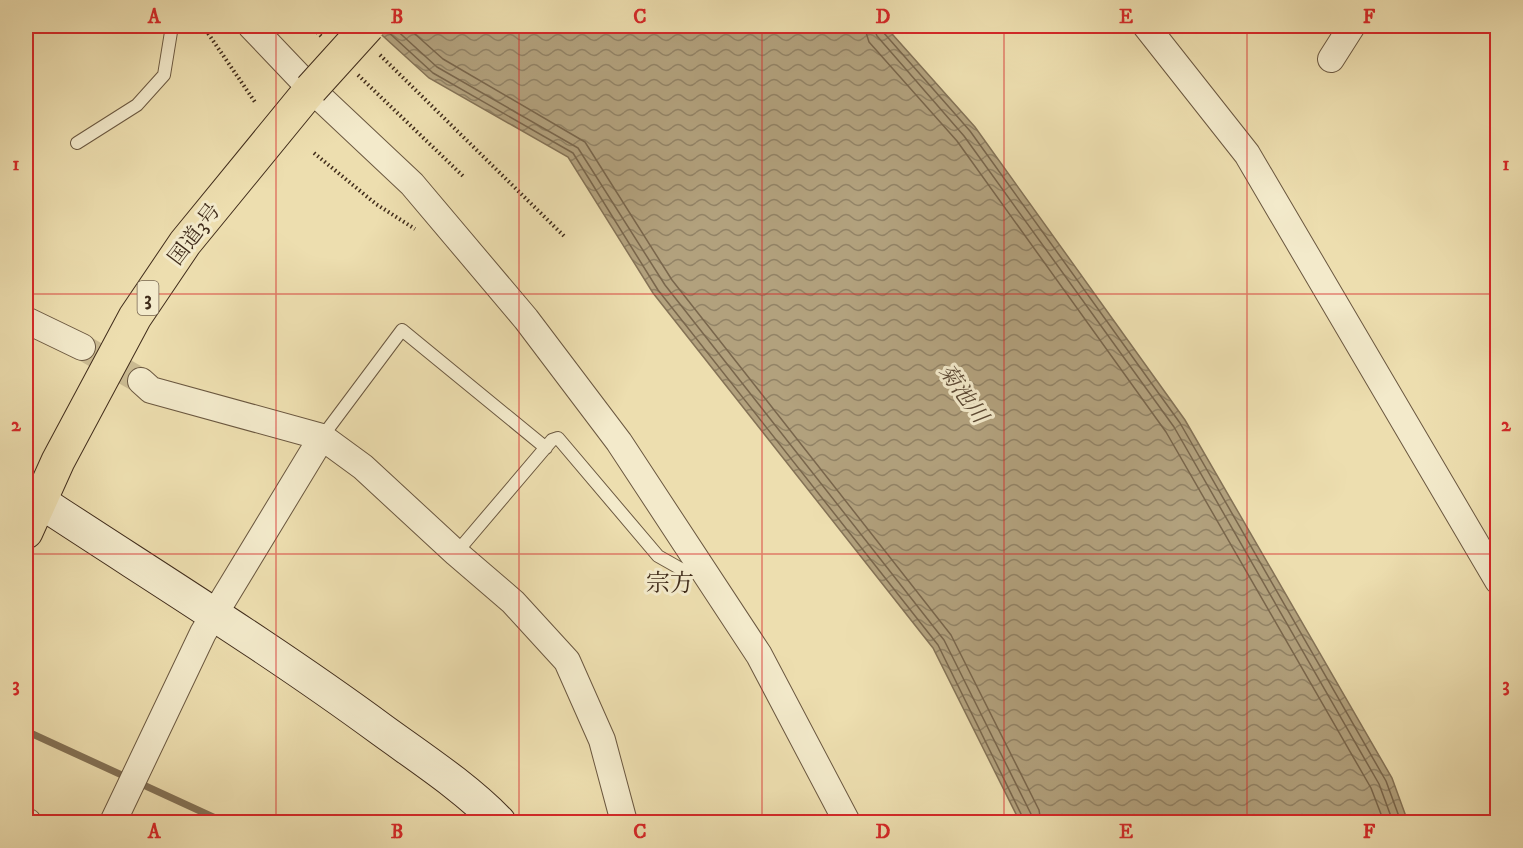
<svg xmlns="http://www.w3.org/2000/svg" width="1523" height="848" viewBox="0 0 1523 848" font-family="'IM FELL DW Pica','Noto Serif JP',serif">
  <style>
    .water { fill: url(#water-waves); stroke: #847256; stroke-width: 1.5 }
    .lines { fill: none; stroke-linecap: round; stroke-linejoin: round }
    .shore { stroke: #79664c; stroke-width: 1.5 }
    .stream { stroke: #847256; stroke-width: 7 }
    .street-tunnel { stroke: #caba91; stroke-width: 26; stroke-dasharray: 26 13; stroke-linecap: butt }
    .lane-casing { stroke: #6b5840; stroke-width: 14 }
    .street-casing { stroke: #6b5840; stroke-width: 28 }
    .secondary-casing { stroke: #402c1b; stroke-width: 35 }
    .highway-casing { stroke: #402c1b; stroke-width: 35 }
    .path { stroke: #402c1b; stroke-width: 4; stroke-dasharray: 1.5 3; stroke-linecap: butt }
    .lane { stroke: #f3eacb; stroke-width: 12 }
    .street { stroke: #f3eacb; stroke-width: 26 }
    .secondary { stroke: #f3eacb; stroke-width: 33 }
    .highway { stroke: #eddeaf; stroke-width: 33 }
    .highway-bridge-casing { stroke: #402c1b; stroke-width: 35; stroke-linecap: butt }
    .highway-bridge { stroke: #eddeaf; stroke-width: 33 }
    .grid { fill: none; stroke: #d62828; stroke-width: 1.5; stroke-opacity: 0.55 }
    .labels { text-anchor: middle; stroke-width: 6; stroke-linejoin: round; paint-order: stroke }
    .shield { fill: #f3eacb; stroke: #766550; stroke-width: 1.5 }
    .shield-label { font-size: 20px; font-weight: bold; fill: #402c1b }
    .street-label { font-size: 21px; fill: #402c1b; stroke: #f3eacb }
    .water-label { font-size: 22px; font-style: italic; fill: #5c4934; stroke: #f3eacb }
    .quarter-label { font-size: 24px; fill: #402c1b; stroke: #f3eacb }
    .neatline { fill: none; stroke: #d62828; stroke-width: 2 }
    .grid-label { font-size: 20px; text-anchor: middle; font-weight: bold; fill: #d62828 }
  </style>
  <defs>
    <pattern id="water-waves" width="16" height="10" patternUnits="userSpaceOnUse" patternTransform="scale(1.5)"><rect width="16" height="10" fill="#b2a17d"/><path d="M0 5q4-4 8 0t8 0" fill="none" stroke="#928366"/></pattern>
  </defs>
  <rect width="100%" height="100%" fill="#eddeaf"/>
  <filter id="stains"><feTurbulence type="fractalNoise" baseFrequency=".00333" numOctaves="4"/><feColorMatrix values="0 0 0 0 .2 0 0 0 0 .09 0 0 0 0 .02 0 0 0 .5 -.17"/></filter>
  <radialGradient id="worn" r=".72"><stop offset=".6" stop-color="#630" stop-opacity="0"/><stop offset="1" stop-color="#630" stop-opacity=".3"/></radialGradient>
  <path class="water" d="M372,26H885L975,127L1185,420L1392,778L1408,822H1020L933,648L653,293L568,157L429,78Z"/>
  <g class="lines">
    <path class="shore" d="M392,26L437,67L578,148L665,285L944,640L1031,814L1032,822
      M406,26L443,59L585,142L672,280L951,635L1039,810L1041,822
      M864,26L869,42L957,141L1166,432L1371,788L1384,822
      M873,26L877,36L964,136L1174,427L1379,784L1393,822
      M881,26L883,32L970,131L1180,423L1386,781L1401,822
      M386,30L433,73L573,153L658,290L938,645L1025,822"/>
    <path class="stream" d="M26,731L224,822"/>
    <path class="street-tunnel" d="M82,347L141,381"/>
    <defs>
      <path id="lane" d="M77,143L137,105L164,75L171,32L169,26
        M322,437L402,330L546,448
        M456,553L552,440L558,438L658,556L681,569L703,570"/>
      <path id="street" d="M251,26L311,89L412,184L526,319L619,442L759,655L847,822
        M1146,26L1247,154L1498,581
        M1331,59L1352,26
        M26,320L82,347
        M141,381L151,390L322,437L363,467L456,553L513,602L567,661L602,740L624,822
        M26,821L28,822
        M113,822L203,633L322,437"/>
      <path id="secondary" d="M41,502C155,577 272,649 382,730C422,759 465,787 499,822"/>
      <path id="highway" d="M26,532L58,461L135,317L185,243L311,89"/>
    </defs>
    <use href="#lane" class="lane-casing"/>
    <use href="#street" class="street-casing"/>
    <use href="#secondary" class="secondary-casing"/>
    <use href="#highway" class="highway-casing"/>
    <path class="path" d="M203,26L255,102
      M310,26L322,37
      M380,55L566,238
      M358,75L464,177
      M314,153L376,204L415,229"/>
    <use href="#lane" class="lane"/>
    <use href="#street" class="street"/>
    <use href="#secondary" class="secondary"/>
    <use href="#highway" class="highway"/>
    <defs>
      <path id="highway-bridge" d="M311,89L368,26"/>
    </defs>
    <use href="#highway-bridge" class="highway-bridge-casing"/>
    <use href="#highway-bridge" class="highway-bridge"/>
  </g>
  <path class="grid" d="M276,26V822M519,26V822M762,26V822M1004,26V822M1247,26V822M26,294H1498M26,554H1498"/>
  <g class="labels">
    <rect class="shield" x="137.5" y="281" width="21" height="34" rx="4.5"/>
    <g class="shield-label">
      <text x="148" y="305">3</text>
    </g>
    <g class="street-label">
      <text transform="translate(194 234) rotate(-53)" y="7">国道3号</text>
    </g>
    <g class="water-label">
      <text transform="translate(964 393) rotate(54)" y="8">菊池川</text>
    </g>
    <g class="quarter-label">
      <text x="670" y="591">宗方</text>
    </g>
  </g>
  <rect width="1523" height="848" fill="none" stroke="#eddeaf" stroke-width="66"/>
  <rect x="33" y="33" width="1457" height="782" class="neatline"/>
  <g class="grid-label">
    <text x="154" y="23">A</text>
    <text x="397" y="23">B</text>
    <text x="640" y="23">C</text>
    <text x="883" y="23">D</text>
    <text x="1126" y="23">E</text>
    <text x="1369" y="23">F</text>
    <text x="16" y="170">1</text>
    <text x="1506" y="170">1</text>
    <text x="16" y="431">2</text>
    <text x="1506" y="431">2</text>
    <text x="16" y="691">3</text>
    <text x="1506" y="691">3</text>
    <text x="154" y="838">A</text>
    <text x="397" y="838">B</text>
    <text x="640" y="838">C</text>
    <text x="883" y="838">D</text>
    <text x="1126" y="838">E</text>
    <text x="1369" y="838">F</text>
  </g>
  <rect width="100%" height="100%" filter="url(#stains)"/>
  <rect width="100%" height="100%" fill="url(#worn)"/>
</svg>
